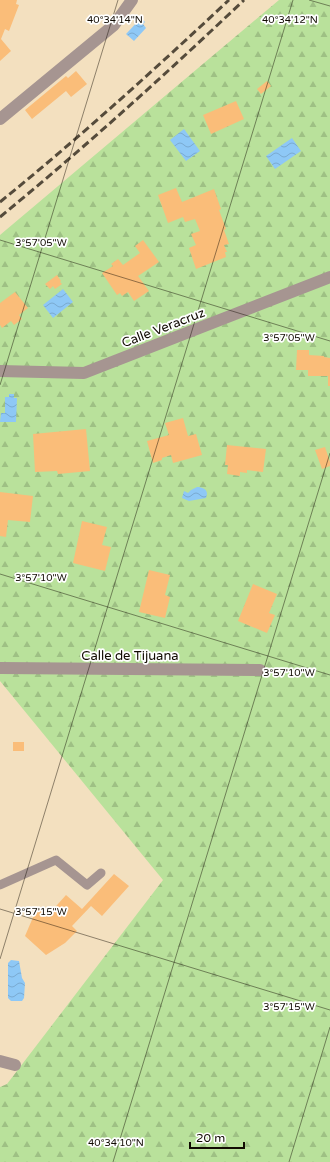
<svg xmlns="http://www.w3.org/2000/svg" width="330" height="1162" viewBox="0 0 330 1162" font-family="'Varela Round',sans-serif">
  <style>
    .forest { fill: url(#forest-firs) }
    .water { fill: url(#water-waves) }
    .building { fill: #fabd79 }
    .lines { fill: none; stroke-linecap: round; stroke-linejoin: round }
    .lane { stroke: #a69591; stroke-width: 9 }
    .street { stroke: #a69591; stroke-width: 12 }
    .rail { stroke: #554b3b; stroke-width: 3; stroke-dasharray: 8 4; stroke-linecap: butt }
    .ticks { fill: none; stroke: #110b02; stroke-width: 1; stroke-opacity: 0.45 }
    .labels { text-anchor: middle; stroke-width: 3.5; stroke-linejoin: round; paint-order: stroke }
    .street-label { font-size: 13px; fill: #110b02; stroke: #fff }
    .ticks-label { font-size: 10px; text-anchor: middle; fill: #110b02; stroke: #fff; stroke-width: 3.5; stroke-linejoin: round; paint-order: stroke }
  </style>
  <defs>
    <pattern id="forest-firs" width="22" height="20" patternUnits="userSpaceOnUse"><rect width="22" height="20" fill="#b9e19b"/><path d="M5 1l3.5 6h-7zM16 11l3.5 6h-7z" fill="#9ec084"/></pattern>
    <pattern id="water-waves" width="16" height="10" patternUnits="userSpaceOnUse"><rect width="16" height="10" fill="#8ec8f6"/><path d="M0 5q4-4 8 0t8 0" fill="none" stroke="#79aad1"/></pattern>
  </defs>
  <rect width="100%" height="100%" fill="#f3e0bf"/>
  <path class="forest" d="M279,0H330V1162H0V1087L7,1084L163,880L0,681V235Z"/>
  <path class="water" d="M141,18L145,22L143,24L146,28L134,41L126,34Z
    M184,129L200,151L186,161L170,140Z
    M292,138L301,151L275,169L266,156Z
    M63,289L73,302L53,318L43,305Z
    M9,394H14V398H17L16,422H0L1,413H5V397H9Z
    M197,487C202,487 207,489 207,494L206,498L189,501L182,498L184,491L188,493L191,490Z
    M11,960L19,961L22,978L25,983L24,998L22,1001H11L8,998V963Z"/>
  <path class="building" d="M0,0H17L16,4L19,5L9,31L5,29L1,39L11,51L0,61Z
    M76,71L87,84L71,97L66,91L32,119L25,110L66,76L68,78Z
    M267,81L271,86L261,94L257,89Z
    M236,101L244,119L211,134L203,115Z
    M176,188L182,202L214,189L221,209L219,210L226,229L224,230L229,244L224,245L227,252H225L226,257L196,269L189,248L196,245L191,234L200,231L195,219L185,222L183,217L168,223L158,195Z
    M143,240L159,262L138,276L149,291L134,301L128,292L122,296L120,293L117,295L102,273L113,266L111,264L118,259L123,265L140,253L135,246Z
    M57,275L61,281L60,282L62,284L55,289L53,286L50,289L45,284Z
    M15,292L28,308L19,315L22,319L14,325L11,321L2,328L0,325V303Z
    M297,350H309V355L324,356V357L330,358V386H328V376H308V370H296Z
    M183,418L188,436L196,434L202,455L173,463L171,455L162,458V460L153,463L147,441L169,435L165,423Z
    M86,429L90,471L58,474L57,471L35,472L33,434Z
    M227,445L266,449L263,472L247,470V473L240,472V476L227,474L228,465H225Z
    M325,447L330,462V466L322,469L315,450Z
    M0,492L33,496L30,522L8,520L6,537L0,536Z
    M82,521L107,527L102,545L111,547L105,571L73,563Z
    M149,570L170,575L165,595L170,597L165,618L139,612Z
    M253,584L277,594L269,613L275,615L267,633L238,621Z
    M13,742H24V751H13Z
    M114,874L129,886L102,916L91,906L72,926L77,931L65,943L46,955L25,936L34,915L40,907L49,914L66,895L82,909Z"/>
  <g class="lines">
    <path class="lane" d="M0,885L56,860L87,885L101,873"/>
    <path class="street" d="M0,119L114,25L132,0
      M0,371L84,373L330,277
      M0,668L260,670
      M0,1061L15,1065"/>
    <path class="rail" d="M0,202C79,138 154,70 229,0
      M0,217C84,148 165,75 244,0"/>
  </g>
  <path class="ticks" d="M309,0L330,6M0,240L330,341M0,385L118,0M0,574L330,675M0,909L330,1010M0,959L293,0M113,1162L330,453M289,1162L330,1027"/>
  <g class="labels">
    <g class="street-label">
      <text transform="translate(163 327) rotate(-21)" y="5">Calle Veracruz</text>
      <text x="130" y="660">Calle de Tijuana</text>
    </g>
  </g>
  <g class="ticks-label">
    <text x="115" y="23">40°34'14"N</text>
    <text x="290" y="23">40°34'12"N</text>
    <text x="41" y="246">3°57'05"W</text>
    <text x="289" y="341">3°57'05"W</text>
    <text x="41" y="581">3°57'10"W</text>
    <text x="289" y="676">3°57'10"W</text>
    <text x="41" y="915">3°57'15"W</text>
    <text x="289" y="1010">3°57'15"W</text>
    <text x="116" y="1146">40°34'10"N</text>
  </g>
  <path d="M190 1142v6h54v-6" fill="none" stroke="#110b02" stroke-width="2"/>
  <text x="196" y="1142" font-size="12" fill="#110b02" stroke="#ffffff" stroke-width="3" paint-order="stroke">20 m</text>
</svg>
